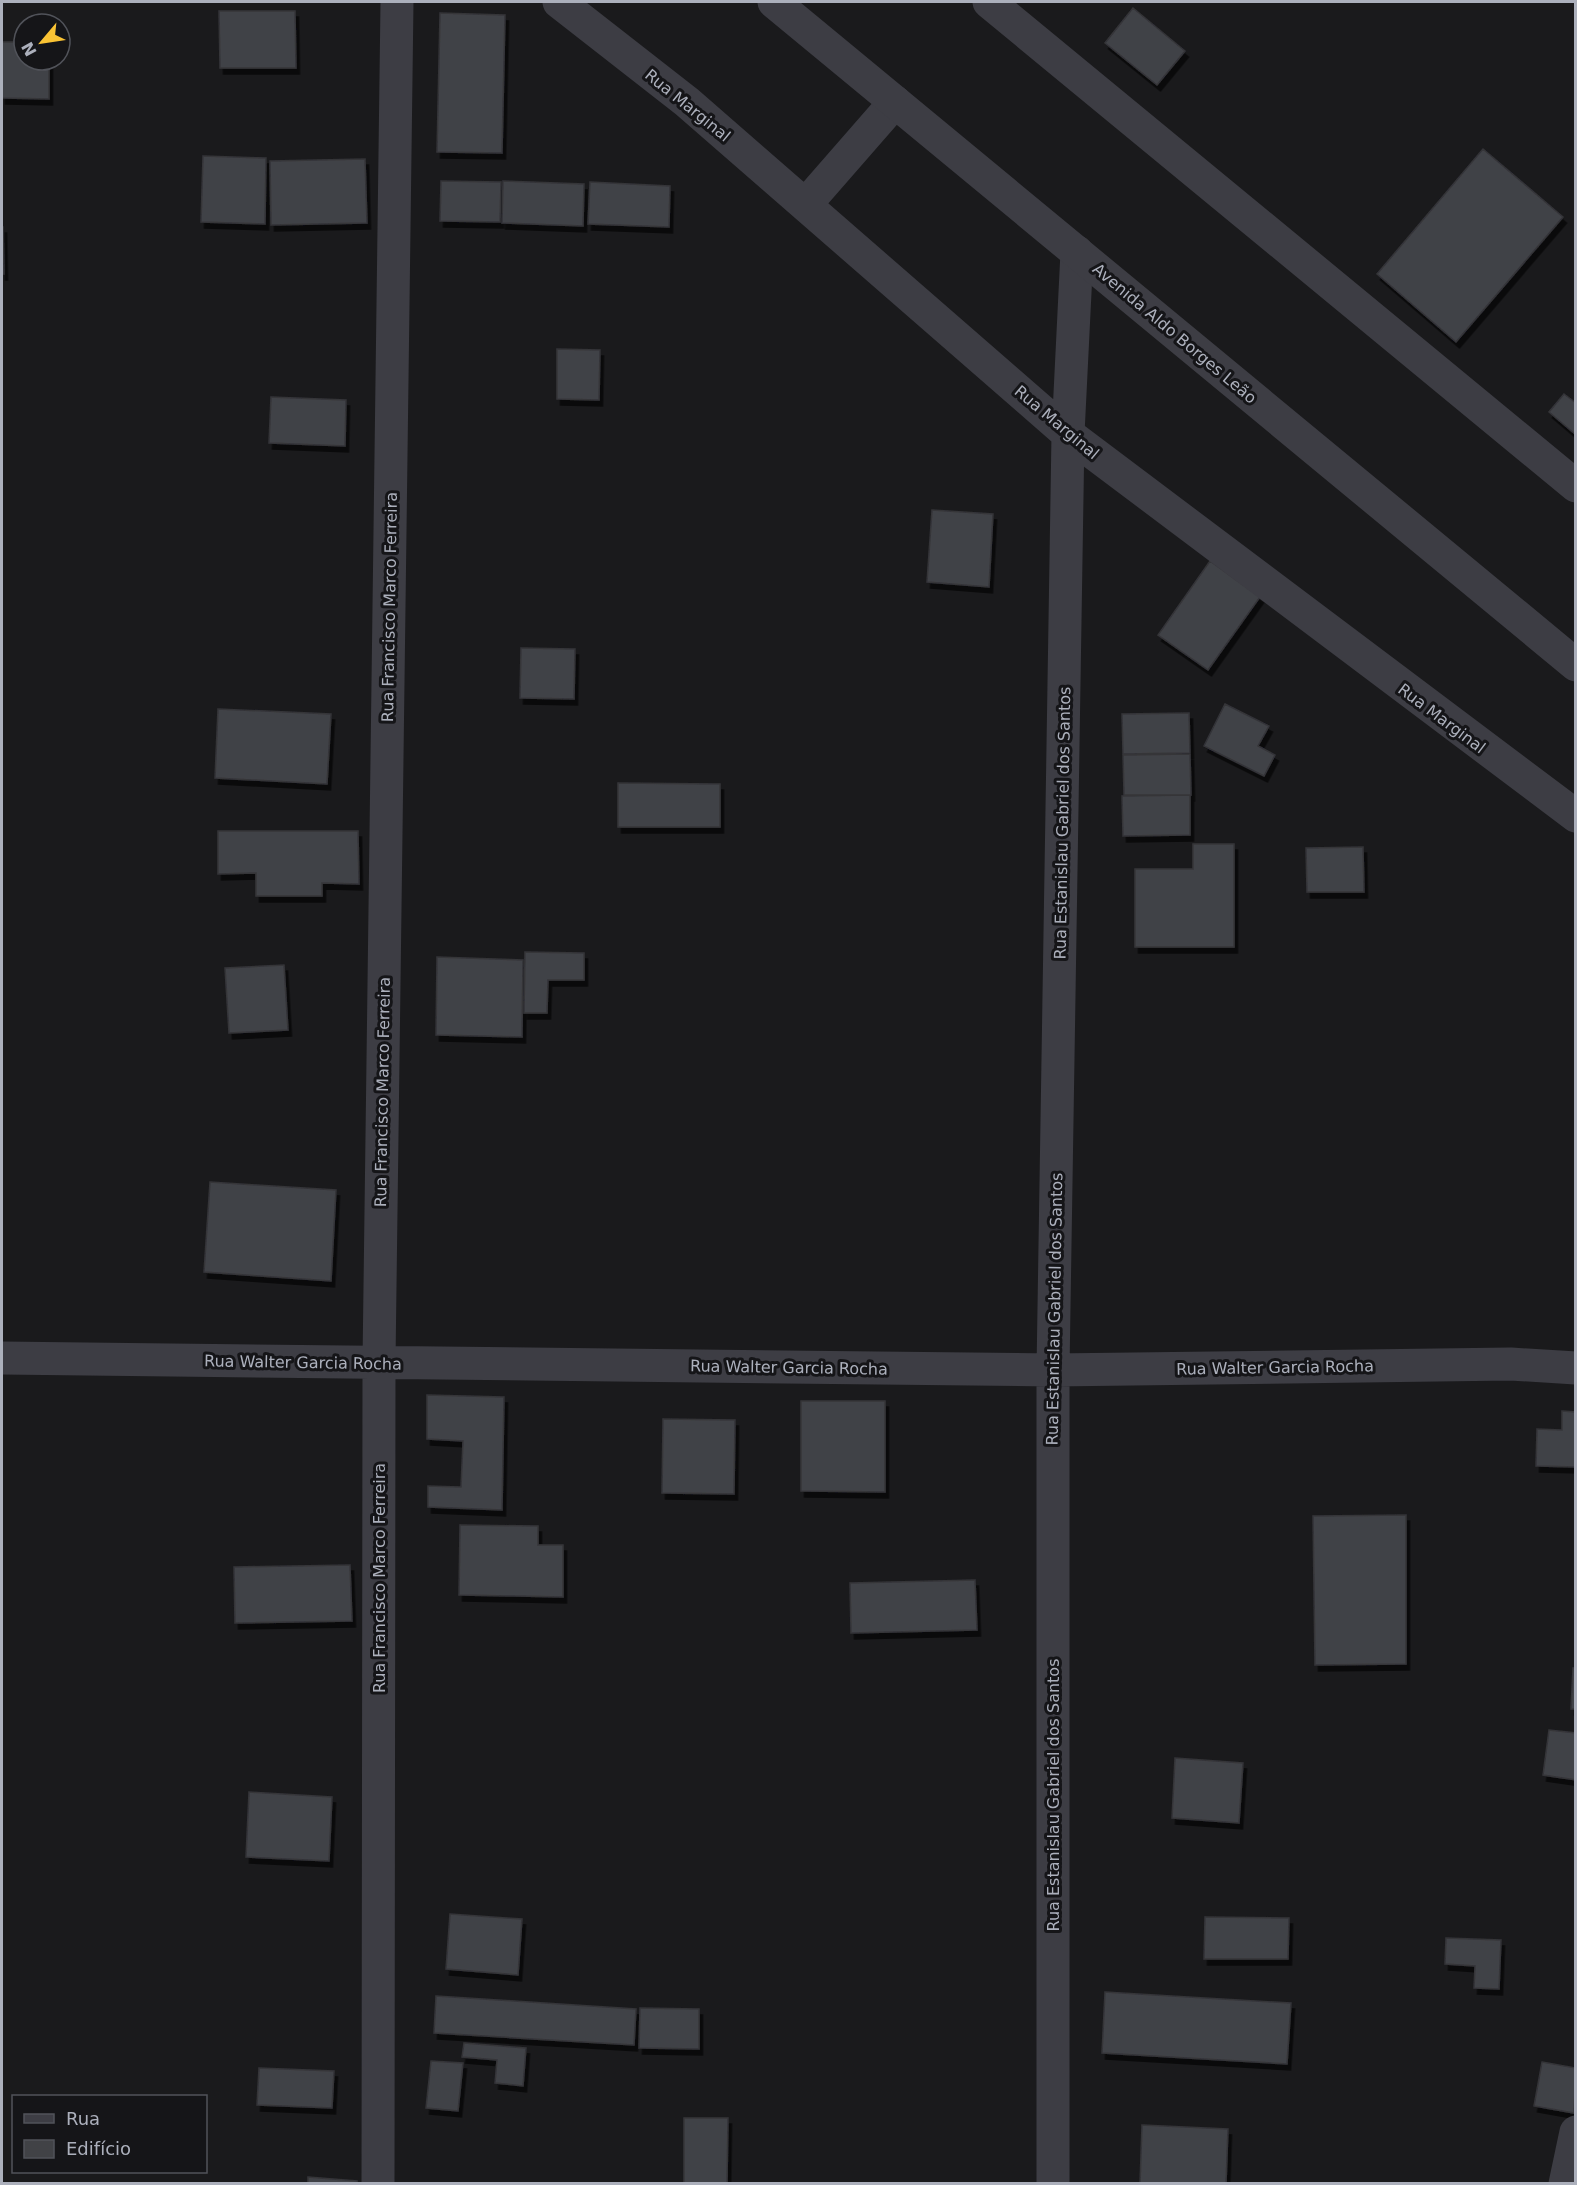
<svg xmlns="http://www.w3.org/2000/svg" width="1577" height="2185" viewBox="0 0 1577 2185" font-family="'DejaVu Sans',sans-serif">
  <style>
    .building { fill: #414246; stroke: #343439; stroke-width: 1.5; filter: url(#shadow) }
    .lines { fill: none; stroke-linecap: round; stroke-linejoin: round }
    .minor { stroke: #3d3d44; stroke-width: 33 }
    .tertiary { stroke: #3d3d44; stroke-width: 33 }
    .labels { text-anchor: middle; stroke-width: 6; stroke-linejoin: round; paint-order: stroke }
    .street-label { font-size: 16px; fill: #acb0bc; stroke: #151518 }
  </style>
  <defs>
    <filter id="shadow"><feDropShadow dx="3.5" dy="6" stdDeviation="0" flood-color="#0009"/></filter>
  </defs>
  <rect width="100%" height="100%" fill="#1a1a1c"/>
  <path class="building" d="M1133,8L1185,51L1157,85L1105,43Z
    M219,11H295L296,68H220Z
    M440,13L505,15L502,153L437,152Z
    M2,42H24V60H49V99L2,98Z
    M1483,149L1563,217L1456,342L1377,274Z
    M203,156L266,158L265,224L201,222Z
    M365,159L367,223L271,225L270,161Z
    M441,181L501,182L500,222L440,221Z
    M503,181L584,184L583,226L502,223Z
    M590,182L670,186L669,227L588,224Z
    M2,227H3L4,274H2Z
    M557,349L600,350L599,400L557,399Z
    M1564,394L1576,403V435L1549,412Z
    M271,397L346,400L345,446L269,443Z
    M932,510L993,514L989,587L927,582Z
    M1210,561L1260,597L1208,670L1158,635Z
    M521,648L575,649L574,699L520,698Z
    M1225,704L1269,726L1258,746L1275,755L1264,776L1204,746Z
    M218,709L331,714L327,784L215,778Z
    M1189,713L1190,753L1123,754L1122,714Z
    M1190,754L1191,795H1124L1123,755Z
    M618,783L720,784V827H618Z
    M1190,795V835L1123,836L1122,796Z
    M218,831H358L359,884L322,883V896H256V873L218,874Z
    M1193,844H1234V947H1135V869H1193Z
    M1363,847L1364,892H1307L1306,848Z
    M525,952L584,953V980H548L547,1013H524Z
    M437,957L523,960L522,1037L436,1035Z
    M284,965L288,1030L229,1033L225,968Z
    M210,1182L336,1190L331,1281L204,1272Z
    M427,1395L504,1397L502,1510L428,1507V1486L461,1487L463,1441L427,1439Z
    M801,1401H885V1492L801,1491Z
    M1562,1411L1576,1412V1467L1536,1466L1537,1429L1562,1430Z
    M663,1419L735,1420L734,1494L662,1493Z
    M1406,1515V1664L1315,1665L1313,1516Z
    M460,1525L538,1526V1545H563V1597L459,1595Z
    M350,1565L352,1621L235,1623L234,1567Z
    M975,1580L977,1630L851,1633L850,1583Z
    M1573,1668H1576V1709H1571Z
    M1549,1730L1576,1733V1780L1543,1775Z
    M1175,1758L1243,1763L1239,1823L1172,1818Z
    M249,1792L332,1797L329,1861L246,1857Z
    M450,1914L522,1919L518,1975L446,1969Z
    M1205,1917L1289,1918L1288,1959H1204Z
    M1446,1938L1501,1940L1499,1989L1474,1988L1475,1966L1445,1964Z
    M1105,1992L1291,2003L1287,2064L1102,2053Z
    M436,1996L636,2009L634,2045L434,2033Z
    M640,2008L699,2009V2049L639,2048Z
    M464,2043L526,2048L523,2086L495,2083L497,2060L462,2057Z
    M431,2061L463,2063L458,2111L426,2108Z
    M1542,2062L1576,2068L1574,2113L1534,2106Z
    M259,2068L334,2071L332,2108L257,2105Z
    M684,2118H728L727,2184H684Z
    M1142,2125L1228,2129L1226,2184H1140Z
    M308,2177L357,2181V2184H308Z"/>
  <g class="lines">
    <path class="minor" d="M559,2L687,102L1068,434L1576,816
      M806,204L895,102
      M2,1358L1053,1370L1511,1364L1576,1368
      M378,2184L379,1362L397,2
      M1053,2184V1370L1068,434L1077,252
      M1565,2184L1576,2132"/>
    <path class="tertiary" d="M774,2L1576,665
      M989,2L1576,486"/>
  </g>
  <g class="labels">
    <g class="street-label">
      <text transform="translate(688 105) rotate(39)" y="6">Rua Marginal</text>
      <text transform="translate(1175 333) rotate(40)" y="6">Avenida Aldo Borges Leão</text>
      <text transform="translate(1057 422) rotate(40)" y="6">Rua Marginal</text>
      <text transform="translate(389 607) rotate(-89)" y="6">Rua Francisco Marco Ferreira</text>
      <text transform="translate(1442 718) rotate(37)" y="6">Rua Marginal</text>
      <text transform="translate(1062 823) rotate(-89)" y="6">Rua Estanislau Gabriel dos Santos</text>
      <text transform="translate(382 1092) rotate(-89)" y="6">Rua Francisco Marco Ferreira</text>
      <text transform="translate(1054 1309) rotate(-89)" y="6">Rua Estanislau Gabriel dos Santos</text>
      <text transform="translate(303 1362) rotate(1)" y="6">Rua Walter Garcia Rocha</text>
      <text transform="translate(789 1367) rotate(1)" y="6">Rua Walter Garcia Rocha</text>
      <text transform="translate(1275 1367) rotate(-1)" y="6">Rua Walter Garcia Rocha</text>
      <text transform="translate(379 1578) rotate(-90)" y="6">Rua Francisco Marco Ferreira</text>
      <text transform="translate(1053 1795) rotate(-90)" y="6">Rua Estanislau Gabriel dos Santos</text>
    </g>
  </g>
  <rect width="1577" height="2185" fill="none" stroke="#acb0bc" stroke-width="6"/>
  <rect x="12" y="2095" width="195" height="78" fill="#151518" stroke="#51535a" stroke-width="1.5"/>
  <rect x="24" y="2114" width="30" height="9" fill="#3d3d44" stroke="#51535a" stroke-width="1.5"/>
  <text x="66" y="2125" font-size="18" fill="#acb0bc">Rua</text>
  <rect x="24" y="2140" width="30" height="18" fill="#414246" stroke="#51535a" stroke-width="1.5"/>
  <text x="66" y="2155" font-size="18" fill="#acb0bc">Edifício</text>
  <g transform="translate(42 42) rotate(241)"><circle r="28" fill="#151518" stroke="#51535a" stroke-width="1.5"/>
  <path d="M0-4.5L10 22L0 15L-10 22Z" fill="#fac334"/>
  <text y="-9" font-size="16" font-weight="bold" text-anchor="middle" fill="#acb0bc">N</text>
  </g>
</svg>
